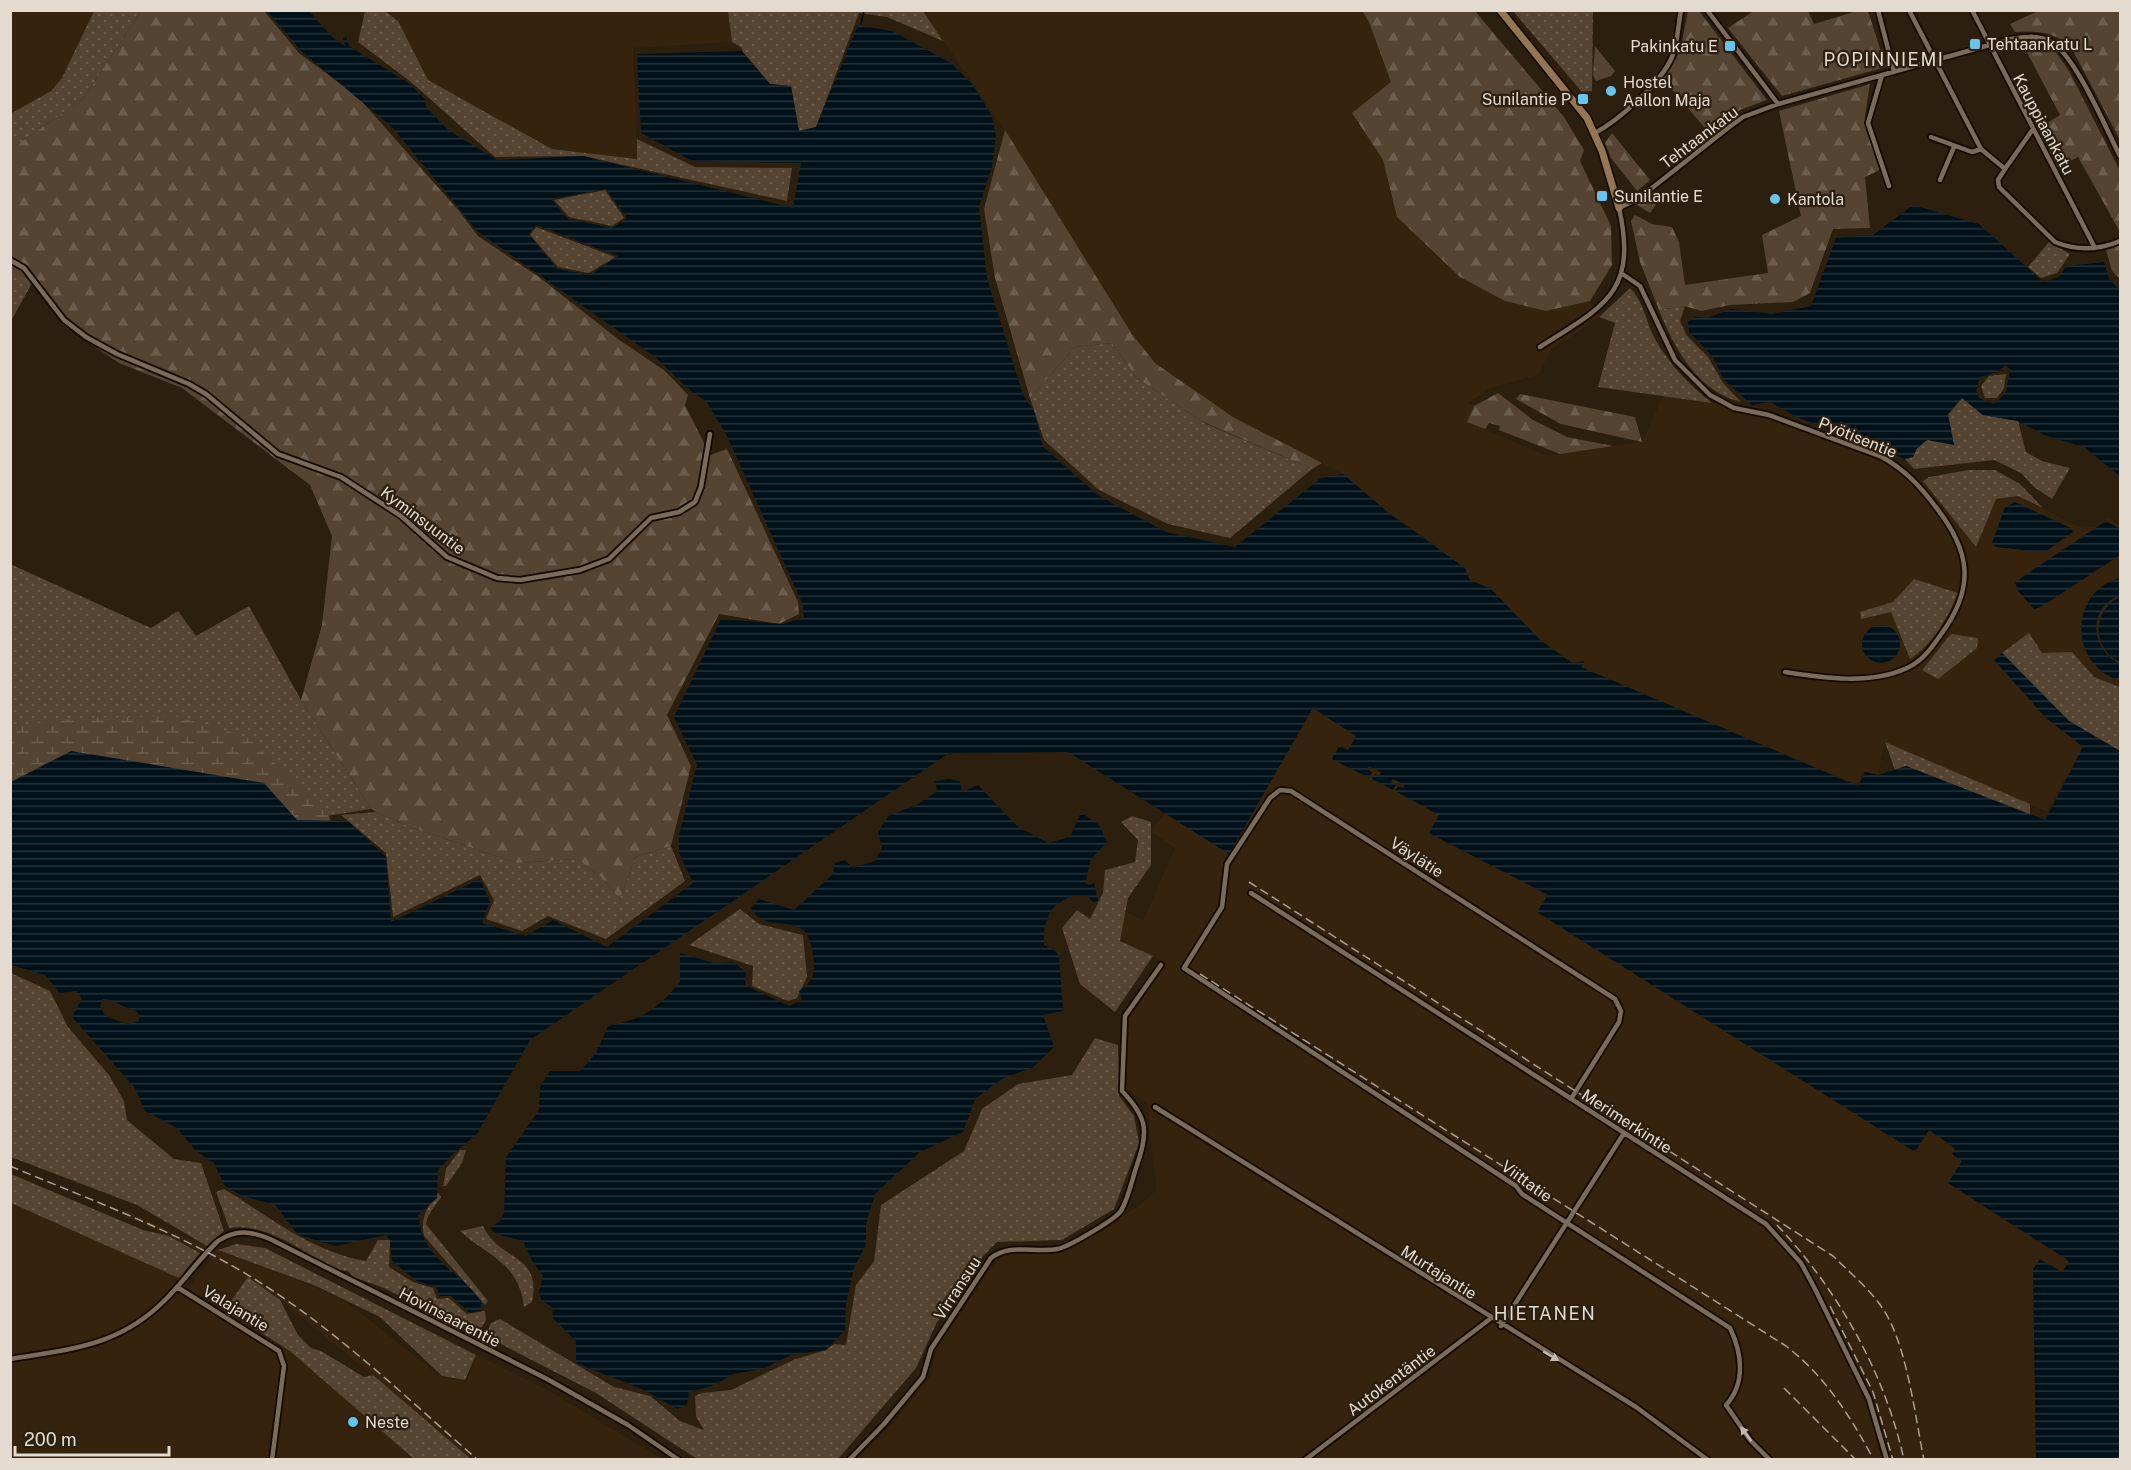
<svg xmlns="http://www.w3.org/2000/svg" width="2131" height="1470" viewBox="0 0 2131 1470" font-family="'Public Sans',sans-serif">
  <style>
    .built { fill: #35230d }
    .grass { fill: url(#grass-dots) }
    .forest { fill: url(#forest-firs) }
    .wetland { fill: url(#wetland-marsh) }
    .water { fill: url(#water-rules); fill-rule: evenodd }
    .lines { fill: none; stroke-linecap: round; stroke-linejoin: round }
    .stream { stroke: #00111a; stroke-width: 1.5 }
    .street-casing { stroke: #140800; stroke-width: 8 }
    .secondary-casing { stroke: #140800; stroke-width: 10 }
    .street { stroke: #7b6b59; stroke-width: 4.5 }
    .secondary { stroke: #947752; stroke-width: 7 }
    .rail { stroke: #a99f93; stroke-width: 1.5; stroke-dasharray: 9 4.5; stroke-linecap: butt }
    .oneway { fill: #c4b9ac }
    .poi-dot { fill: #66c4ef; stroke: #2c1f0e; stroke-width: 2 }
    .labels { text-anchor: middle; stroke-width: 4.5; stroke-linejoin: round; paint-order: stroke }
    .poi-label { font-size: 16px; fill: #e3dad0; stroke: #2c1f0e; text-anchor: start }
    .street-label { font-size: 16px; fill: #e3dad0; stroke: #2c1f0e }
    .neighbourhood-label { font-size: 18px; letter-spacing: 1.5px; fill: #e3dad0; stroke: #2c1f0e }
  </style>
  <defs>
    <pattern id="grass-dots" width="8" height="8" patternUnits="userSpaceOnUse" patternTransform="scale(1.5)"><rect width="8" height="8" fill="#544431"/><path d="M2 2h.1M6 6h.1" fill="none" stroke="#6c5e4e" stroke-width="1.8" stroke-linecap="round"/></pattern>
    <pattern id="forest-firs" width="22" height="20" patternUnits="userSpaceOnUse" patternTransform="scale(1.5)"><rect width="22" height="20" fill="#544431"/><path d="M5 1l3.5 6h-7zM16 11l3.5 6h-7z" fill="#6c5e4e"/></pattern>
    <pattern id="wetland-marsh" width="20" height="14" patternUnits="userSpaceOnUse" patternTransform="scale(1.5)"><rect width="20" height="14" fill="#544431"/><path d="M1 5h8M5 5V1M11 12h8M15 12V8" fill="none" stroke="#6c5e4e"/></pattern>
    <pattern id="water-rules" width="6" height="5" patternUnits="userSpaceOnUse" patternTransform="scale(1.5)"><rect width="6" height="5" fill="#00111a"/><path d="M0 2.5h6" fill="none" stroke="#25333a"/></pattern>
  </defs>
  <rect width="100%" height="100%" fill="#2c1f0e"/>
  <path class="built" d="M11,11H94L62,78L51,91L12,115Z
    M385,11H728L732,42L633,48L638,159L552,149L428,80L398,21Z
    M923,11H1362L1369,22L1391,82L1352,114L1383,160L1397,217L1460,277L1505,301L1546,311L1590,301L1599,317L1551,350L1538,375L1490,388L1468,403L1474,406L1467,422L1547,456L1642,442L1663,396L1712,403L1769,415L1896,465L1923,481L1975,546L1996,499L2018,496L2076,526L2093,527L2109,518L2120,526V751L2069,721L2002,653L1995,660L2046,718L2083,747L2047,812L1885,742L1878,775L1863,771L1856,785L1581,667L1584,662L1572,663L1540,640L1491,589L1470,580L1436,545L1390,514L1343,474L1233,417L1155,363L1132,334L1005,131Z
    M1313,708L1356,736L1348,751L1339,747L1332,759L1366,769L1368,765L1381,772L1379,776L1391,782L1393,779L1405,785L1396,791L1440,815L1430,834L1548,895L1538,913L1914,1151L1929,1130L1955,1148L1963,1161L1949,1184L2069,1261L2062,1273L2033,1269L2036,1459L857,1460L889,1428L932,1374L936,1349L997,1260L1010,1254L1061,1253L1140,1205L1156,1190L1147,1103L1125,1089L1128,1020L1166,964L1100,927L1104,900L1143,921L1175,848L1150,831L1166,813L1229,854Z
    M11,1203L179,1278L189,1286L212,1258L169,1236L120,1215L123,1209L207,1246L315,1287L348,1303L441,1377L466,1382L477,1355L551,1392L662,1459H471L371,1374L269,1291L248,1278L225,1311L290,1351L414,1459L11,1460Z"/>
  <path class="grass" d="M94,11H141L83,99L11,149L10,114L51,91L62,78Z
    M365,11H385L398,21L428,80L552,149L637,159V139L695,167L792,168L787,201L583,156L495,157L411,82L358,42Z
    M728,11H923L943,41L887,17L859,13L816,127L799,131L791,86L770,84L742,51V48L732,42Z
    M1513,11H1593L1592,91L1582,92Z
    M605,190L624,218L612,226L569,217L554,200Z
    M536,227L615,257L589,273L558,267L530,235Z
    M2049,242L2070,254L2057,273L2041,278L2028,267Z
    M11,267L32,283L11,321Z
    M1630,288C1644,302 1646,322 1655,339C1670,365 1688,384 1712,403L1598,387L1615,323L1599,317Z
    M1685,306L1680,321L1687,336L1708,357L1723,383L1741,402C1698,392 1674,348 1659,310Z
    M1112,343L1137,378L1204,423L1312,469L1230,538L1168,524L1099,490L1044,440L1030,398L1075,347Z
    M2006,374L2004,388L1997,398H1985L1981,386L1989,376Z
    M1962,398L1983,415L2018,421L2026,452L2042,461L2070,468L2052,499L2034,487L2021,473L1994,460L1914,469L1905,459L1927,440Z
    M1969,470H1995L2020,484L2043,508L2018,496L1996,499L1976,547L1923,481L1929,477Z
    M10,564L151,628L178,611L196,636L249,606L301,700L371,809L326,816L11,730Z
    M1914,579L1958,593C1947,619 1934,643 1910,659L1891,612L1861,619L1860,612L1893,602Z
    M2029,633L2042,653L2072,652L2094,677L2120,687V751L2069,721L2002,653Z
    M1951,634L1978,638L1977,648L1938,679L1922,670Z
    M1885,742L2030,804V815L1906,766L1895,770Z
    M376,812L413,828L517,863L577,859L600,876L620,899L635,857L671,846L685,881L606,939L548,916L522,931L486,919L494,900L480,875L393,917L386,853L341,815Z
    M1132,816L1151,822V865L1128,898L1120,941L1153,956L1115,1012L1080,984L1062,928L1077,910L1090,919L1103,893L1105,870L1135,862L1138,840L1121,822Z
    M740,909L759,924L803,935L807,977L797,998L788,1001L752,986L753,966L689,945Z
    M11,973L50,991L68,1027L109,1075L124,1101L127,1120L174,1159L201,1163L224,1231L207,1246L137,1205L11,1157Z
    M1095,1038L1118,1045L1119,1096L1134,1116L1139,1143L1114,1209L1062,1240L997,1242L983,1256L936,1324L916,1368L838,1459H697L596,1393L497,1342L487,1332L491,1323L500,1319L614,1387L650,1396L680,1421L704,1430L696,1417L695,1396L702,1393L731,1390L793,1360L826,1350L834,1344L846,1345L856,1285L874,1261L881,1205L964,1151L982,1109L1018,1084L1072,1075Z
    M460,1150H466L462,1163L446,1186H443L446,1169Z
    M11,1174L143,1230L169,1236L200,1253L179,1278L11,1203Z
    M224,1189C270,1217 312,1252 366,1261L378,1240H390L389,1267L413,1282L433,1288L437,1299L449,1298L467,1314L485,1311L486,1321L479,1330L462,1322L456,1324L384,1288L353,1277L348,1271L337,1270C305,1253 266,1222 229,1228L216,1192Z
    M438,1193L441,1197L428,1216L426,1224L488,1301L485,1305L424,1236C420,1218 427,1208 438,1193Z
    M483,1226C500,1262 542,1253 532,1302L524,1307C519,1262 488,1257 460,1231Z
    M236,1244L265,1248L476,1355L465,1380L442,1376L380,1317L316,1286L218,1250Z
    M248,1277L280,1300L298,1335L311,1348L321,1351L364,1377L373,1375L471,1459H414L290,1351L225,1310Z"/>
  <path class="forest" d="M1755,10L1808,11L1814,24L1857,11H1868L1886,67L1782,96L1728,28Z
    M141,11H264L299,53L358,97L459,211L478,236L539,277L618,339L665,371L688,395L685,405L710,455L727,449L798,602L799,614L779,624L719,614L667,715L691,766L671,846L635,857L620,899L600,876L577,859L517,863L413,828L376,812L371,809L301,700L322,625L332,536L310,485L182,388L119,363L63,325L32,283L11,267V149L83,99Z
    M1362,11H1475L1564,117L1584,150L1580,161L1611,226L1612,265L1590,301L1546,311L1505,301L1460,277L1397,217L1383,160L1352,113L1391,82L1369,22Z
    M1688,11H1699L1767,100L1740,110L1711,135L1663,79L1680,52Z
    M2038,11H2120V140L2071,47C2053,31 2038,31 2015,32L2010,24Z
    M2035,42L2055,51L2069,71L2120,171V232L2078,157L2057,168L2036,130L2060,115L2023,45Z
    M1595,46L1615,71L1611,76L1596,81L1593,75Z
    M1870,84L1865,116L1880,170L1865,177L1870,228L1833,229L1810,293L1793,302L1730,305L1701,311L1685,306L1659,310L1640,262L1631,221L1635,215L1652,224L1672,227L1679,242L1685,285L1768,273L1762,235L1801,216L1779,111Z
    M1005,130L1132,334L1155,363L1233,417L1322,463L1312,469L1201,421L1137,378L1112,343L1075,347L1030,398L995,278L984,209Z
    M1612,133L1650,180L1637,191L1611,158L1605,143Z
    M1655,191L1659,200L1650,213L1637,205Z
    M2120,245V279L2112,271L2106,250Z
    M1498,393L1533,420L1567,437L1613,446L1560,454L1499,430L1500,426L1489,423L1485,429L1467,422L1474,406Z
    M1520,394L1635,417L1642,442L1561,424L1516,399Z"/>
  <path class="wetland" d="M175,716L247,737L328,813L331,822L316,846L11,782L10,727L75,718Z"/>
  <path class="water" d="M267,11H309L332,37L345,46L343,38L346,37L349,46L410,84L426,100V107L448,130L497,160L583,156L793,208L801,163L692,161L641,133L637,54L742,51L770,84L791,86L799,131L816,127L858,25L892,31L951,63L973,85L992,117L996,136L992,166L979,207L987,278L1023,395L1034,411L1043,447L1099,496L1166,532L1235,547L1321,478L1343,474L1390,514L1465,568L1470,580L1491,589L1540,640L1572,663L1584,661L1581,667L1858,786L1865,772L1878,775L1906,766L2045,820L2083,747L2046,718L1994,660L2002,653L2069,721L2120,751V1459H2036L2033,1269L2040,1259L2062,1272L2069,1261L1948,1183L1962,1161L1952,1154L1955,1148L1929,1130L1915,1152L1537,912L1548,895L1429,833L1439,815L1395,791L1398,786L1403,788L1405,785L1393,779L1391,782L1396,785L1393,790L1372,779L1375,774L1379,776L1381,772L1369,766L1367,769L1372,772L1369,778L1332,759L1339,746L1348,750L1356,736L1313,708L1229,854L1068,752L949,753L530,1040L477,1134L454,1153L438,1170L437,1198L418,1215C424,1262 456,1267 481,1301V1310L470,1313L451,1296H440L436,1287L417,1281L392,1261L390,1240L386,1235L336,1246L298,1235L275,1205L242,1196L225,1186L214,1163L196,1151L177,1128L145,1111L135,1088L72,1017L82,999L77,991L60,993L45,975L11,965V782L71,751L264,783L297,820L348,821L386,857L391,922L480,879L490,902L482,923L526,936L553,920L607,947L693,883L679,853V835L697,765L674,717L721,619L782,624L804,618L803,605L727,436L706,401L692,392L655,357L477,231L393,128L301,51ZM606,189L627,218L612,228L568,219L551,199ZM536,225L618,256L590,275L557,269L529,234ZM103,999C112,998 122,1008 135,1010L139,1015V1021L127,1025L105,1015L100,1006Z
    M1913,205L1979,224L2043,282L2059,277L2066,266L2104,262L2109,279L2120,290V476L2084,447L2044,435L2018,421L1983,415L1962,398L1948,414L1954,445L1927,440L1917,448L1913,457L1905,459L1797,417L1770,402L1752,405L1724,380L1713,357L1689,332L1688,322L1695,317L1707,318L1732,309L1772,314L1811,306L1836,238L1873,235ZM2006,365L2010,369L2006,392L1994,404L1979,398L1976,391L1980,377L1997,372Z
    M2015,502L2071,528L2073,532L2045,552L1996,547L1992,543L2005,507Z
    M2106,521L2120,529V555L2041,607L2034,609L2018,591L2015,582Z
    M2120,578V595C2087,608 2090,649 2120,664V680C2069,667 2068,591 2120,578Z
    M2120,597V662C2091,649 2092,610 2120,597Z
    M1862 644a19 19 0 1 1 38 0a19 19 0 1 1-38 0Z
    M949,779L960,781L962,792L978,785L1017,826L1048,843L1070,837L1081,812L1099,825L1107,842L1091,859L1085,883L1089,885L1094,883L1098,901L1093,902L1086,895C1055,895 1042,916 1044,945L1056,951L1059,957L1063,1011L1043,1015L1054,1047L1032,1068L1002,1079L975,1099L963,1132L920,1152L875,1194L866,1224V1244L854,1268L846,1304L845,1330L826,1350L791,1355L763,1369L733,1374L715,1385L689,1392L687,1405L677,1409L642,1389L576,1363V1341L553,1318L552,1307L542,1301L539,1292L543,1276L531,1259L523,1241L496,1234L490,1228L500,1221L504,1213L506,1157L539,1110L540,1087L550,1071H580L596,1053L608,1026C641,1020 659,1008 680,982V953L714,963L733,962L746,972L745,985L789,1006L802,1000L799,991C804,987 810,983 812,978C817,967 812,935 802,929C785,918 765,931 751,908L759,899L794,910L833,874L835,863L845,860L853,868L875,861L882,848L878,832L889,815L915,806L937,791L935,781Z"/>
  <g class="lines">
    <path class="stream" d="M861,24L864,10"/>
    <defs>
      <path id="street" d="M1707,10L1778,104
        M1878,10L1894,72
        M1909,10L1981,149L2005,169L1998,180L1999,187L2055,242C2077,251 2099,250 2120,241
        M1972,10L2095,248
        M1882,75L1868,123L1889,186
        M1595,133C1619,120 1661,83 1672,57C1678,42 1678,26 1681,10
        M1931,137L1972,152L1981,149
        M2005,169L2033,129
        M1940,180L1954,147
        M10,260L24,268L64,320L86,337L117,354L189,384L206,394L278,454L341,477L401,516L447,557L497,578L520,580L580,570L609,559L651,518L679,512L695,502L701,487L710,434
        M1621,273L1640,286L1675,360L1710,395L1734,408L1769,415L1882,457C1905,470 1920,486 1935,506C1970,550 1976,586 1942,633C1932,647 1923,661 1907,668C1871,685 1823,678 1785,672
        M1540,347C1604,306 1638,293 1619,208L1638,199L1728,128L1743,117L1778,104L2011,39C2023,37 2036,35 2048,40C2074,51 2106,129 2120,156
        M1251,893L1766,1224L1801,1263L1814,1287L1869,1399L1887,1460
        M1571,1099L1619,1022L1621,1011L1615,999L1291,791L1280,790L1270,798L1227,864L1222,907L1184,968L1516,1186L1522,1194L1730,1328C1742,1353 1746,1383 1726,1405L1750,1440L1770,1460
        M1155,1107L1636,1407L1708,1460
        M177,1287L279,1351L284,1366L272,1460
        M1501,1326L1624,1133
        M10,1359C72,1349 120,1346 166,1299C184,1281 199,1259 218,1241C236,1229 251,1231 270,1239L547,1379L628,1425L679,1460
        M849,1460L884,1424L923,1377L931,1349L991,1258C1010,1243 1034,1253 1057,1249C1067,1248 1114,1220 1120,1212C1127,1204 1133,1176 1137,1165C1149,1131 1147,1117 1122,1091L1125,1016L1161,965
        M1305,1460L1490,1319"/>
      <path id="secondary" d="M1500,10L1587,118L1602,151L1619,208"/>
    </defs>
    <use href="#street" class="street-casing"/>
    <use href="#secondary" class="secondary-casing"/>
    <use href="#street" class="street"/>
    <use href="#secondary" class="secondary"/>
    <path class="rail" d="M1249,882L1833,1256C1850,1273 1870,1289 1883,1309C1907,1345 1915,1416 1924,1460
      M1200,974L1786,1346C1826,1377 1850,1416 1874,1460
      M10,1166C98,1203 190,1236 270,1289C345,1338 411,1402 478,1460
      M1777,1225C1838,1290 1885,1373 1904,1460
      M1830,1306L1873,1392L1893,1460
      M1784,1388L1856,1460"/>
  </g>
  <defs><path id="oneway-solid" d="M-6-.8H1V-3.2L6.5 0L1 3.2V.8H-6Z" transform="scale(1.5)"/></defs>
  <g class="oneway">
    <use href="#oneway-solid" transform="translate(1551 1356) rotate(31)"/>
    <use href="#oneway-solid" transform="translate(1746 1434) rotate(-127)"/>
  </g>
  <g class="poi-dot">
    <rect x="1969" y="38" width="12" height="12" rx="3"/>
    <rect x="1724" y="40" width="12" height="12" rx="3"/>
    <circle cx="1611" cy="91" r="6"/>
    <rect x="1577" y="93" width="12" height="12" rx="3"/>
    <rect x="1596" y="190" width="12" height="12" rx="3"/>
    <circle cx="1775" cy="199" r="6"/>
    <circle cx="353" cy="1422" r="6"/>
  </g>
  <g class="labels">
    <g class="poi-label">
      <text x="1987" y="50">Tehtaankatu L</text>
      <text x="1718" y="52" text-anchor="end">Pakinkatu E</text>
      <text x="1623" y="88">Hostel<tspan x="1623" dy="18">Aallon Maja</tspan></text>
      <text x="1571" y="105" text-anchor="end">Sunilantie P</text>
      <text x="1614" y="202">Sunilantie E</text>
      <text x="1787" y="205">Kantola</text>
      <text x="365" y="1428">Neste</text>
    </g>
    <g class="street-label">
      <text transform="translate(2044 124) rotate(62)" y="6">Kauppiaankatu</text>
      <text transform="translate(1699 137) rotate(-37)" y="6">Tehtaankatu</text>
      <text transform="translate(1858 437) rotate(22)" y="6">Pyötisentie</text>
      <text transform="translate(423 520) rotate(37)" y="6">Kyminsuuntie</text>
      <text transform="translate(1417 857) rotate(33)" y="6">Väylätie</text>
      <text transform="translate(1627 1121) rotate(33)" y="6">Merimerkintie</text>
      <text transform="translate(1527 1181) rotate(36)" y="6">Viittatie</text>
      <text transform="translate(1439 1272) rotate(32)" y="6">Murtajantie</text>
      <text transform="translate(957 1288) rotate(-57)" y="6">Virransuu</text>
      <text transform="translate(236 1308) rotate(31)" y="6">Valajantie</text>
      <text transform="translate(450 1317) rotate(27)" y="6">Hovinsaarentie</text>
      <text transform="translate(1391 1380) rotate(-37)" y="6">Autokentäntie</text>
    </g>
    <g class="neighbourhood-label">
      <text x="1884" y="66">POPINNIEMI</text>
      <text x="1545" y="1320">HIETANEN</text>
    </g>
  </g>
  <rect width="2131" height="1470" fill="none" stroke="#e3dad0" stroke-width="24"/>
  <path d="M15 1446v9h154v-9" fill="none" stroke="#e3dad0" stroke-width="3"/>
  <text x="24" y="1446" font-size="18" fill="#e3dad0" stroke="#2c1f0e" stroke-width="4.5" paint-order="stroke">200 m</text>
</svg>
